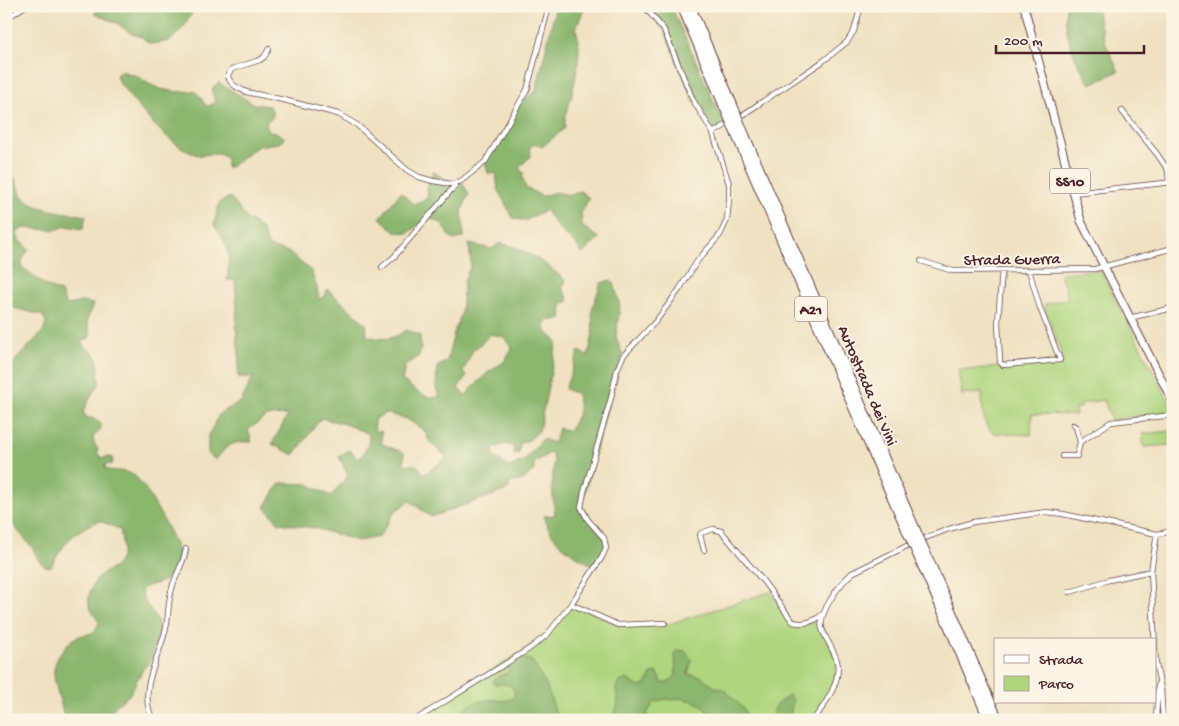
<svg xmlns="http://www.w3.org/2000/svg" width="1179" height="726" viewBox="0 0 1179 726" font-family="'Gochi Hand',sans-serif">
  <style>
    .green { fill: #afd57f; stroke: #7c7a55 }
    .forest { fill: #8bb66e; stroke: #6a6a4c; fill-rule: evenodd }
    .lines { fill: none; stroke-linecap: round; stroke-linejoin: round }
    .street-casing { stroke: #633c42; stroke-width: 6 }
    .primary-casing { stroke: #633c42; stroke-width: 9 }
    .highway-casing { stroke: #633c42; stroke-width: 11 }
    .street { stroke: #fff; stroke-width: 4.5 }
    .primary { stroke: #fff; stroke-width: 7 }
    .highway { stroke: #fff; stroke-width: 9 }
    .highway-bridge-casing { stroke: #633c42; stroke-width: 11; stroke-linecap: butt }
    .highway-bridge { stroke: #fff; stroke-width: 9 }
    .labels { text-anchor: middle; stroke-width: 4; stroke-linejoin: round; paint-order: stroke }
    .shield { fill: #fcf5e5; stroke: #7f5f63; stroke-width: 1 }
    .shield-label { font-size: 15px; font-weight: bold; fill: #4a1f2b }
    .street-label { font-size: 16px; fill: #4a1f2b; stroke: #fcf5e5 }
  </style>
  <rect width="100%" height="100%" fill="#fcf5e5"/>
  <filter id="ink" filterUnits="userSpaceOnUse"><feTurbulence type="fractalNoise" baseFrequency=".02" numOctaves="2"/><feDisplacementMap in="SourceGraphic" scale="10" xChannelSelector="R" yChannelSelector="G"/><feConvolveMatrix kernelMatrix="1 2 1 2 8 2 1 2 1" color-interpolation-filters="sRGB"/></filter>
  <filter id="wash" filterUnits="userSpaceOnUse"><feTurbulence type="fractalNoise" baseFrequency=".0096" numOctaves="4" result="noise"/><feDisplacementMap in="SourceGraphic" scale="20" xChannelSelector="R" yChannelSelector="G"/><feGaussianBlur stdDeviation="1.12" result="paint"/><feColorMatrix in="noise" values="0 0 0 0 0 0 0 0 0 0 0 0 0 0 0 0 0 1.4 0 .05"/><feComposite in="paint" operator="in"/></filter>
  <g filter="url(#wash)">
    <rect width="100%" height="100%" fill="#efe1c1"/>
    <path class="green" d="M1100,270L1173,409V412L1111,420L1104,400L1081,404V408H1075L1076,415L1032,414L1031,435L994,433C981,425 983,407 982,393L962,395L958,369L969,370L998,367L999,368L1064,360L1044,305L1068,298L1060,273Z
      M1170,431L1172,445L1144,447L1142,434Z
      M770,592L792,623C801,627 809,624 817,621L821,624L837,661L834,686L813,720H415L547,635L571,604L618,625L669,624Z"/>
    <path class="forest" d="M97,6H188L192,10V13L183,28L170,41L152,44L148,43L142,37L132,34L117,23L95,14Z
      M556,6H585L576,29C583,50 576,76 571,98C568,110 564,115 565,128L542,147L536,144L530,146L531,156L519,168L524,174L522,177L526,188L542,196L556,192L569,195L580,191L589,198L581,213L582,226L599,238L582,254L577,245L561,231L545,210L525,221L513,218L498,190L496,173H488L485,162L521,102L536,91Z
      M643,6H671L725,126L713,133L693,100L664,30Z
      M1066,6H1096C1101,32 1106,48 1119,71L1090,84C1075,60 1063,35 1066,6Z
      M121,71L137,76L149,84L160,89L178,92L194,91L200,96L205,105L209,106L215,102L212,91L213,87L219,83L254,104L269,106L272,110L273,117L267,121L266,124L269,131L276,132L285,138L279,143L258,146L230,167H226C226,164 226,162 226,159C223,151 205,155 200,155C197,155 192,153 189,152C159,135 138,107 118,81L116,75Z
      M6,164C15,173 16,185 22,196C30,210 71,213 86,216L83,229L66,226L55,230L23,228L17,233L19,240L29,250L22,260V267L48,287L61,292L65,303L68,305L82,302L93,304L87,320L90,335L89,338L83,341L82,344C85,348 88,349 92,352C101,358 98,374 99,384C97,389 93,391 91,396C88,402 87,406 83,412L87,418C101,418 107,429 93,436L94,443L98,449L97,452L101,458L109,457L112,458L113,461L112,464L105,465V469C113,472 124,470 132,474C144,480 175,540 179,555C176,565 174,577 163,581C154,585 150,583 141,590L144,600L158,622L159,633L150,662L143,669L129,695L115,706L111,715L113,720H64C63,704 53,685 54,670C55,659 65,644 75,638C87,632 94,638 99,622C95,616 91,611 89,605C87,595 94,579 102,574C108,570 114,569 118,563C125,553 122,541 120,529L100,521C76,528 62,545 51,567L45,566L39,561L32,547L6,517V443L12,439L9,432L10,428L6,421V382L13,363L44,330L46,322L42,315L14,308L6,302Z
      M433,171L451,184L461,181L469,194L462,210L464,237L454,240L448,235L443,224L429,218L408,233L396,232L380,218L401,192L413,204L428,198L427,188Z
      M230,197L247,219L261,228L269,247L288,252L311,271L317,288L319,299L326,295L327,289L366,324L367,336C382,340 394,340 406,330L420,335L421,348L418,357L405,366L402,380C413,388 425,401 439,397L436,388L437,367L447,361L455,329L461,314L464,281L471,265L469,244L492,249L500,243C528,250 544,262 566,281L562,288L569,300L562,305L561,319L545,321L546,332L557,342L539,431L529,440L520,443L519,453L514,455L513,446L505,444L493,448L494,457L509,467L525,460L542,439L554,443L559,428L570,431L579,410L577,394L565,389L579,351L588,357L593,333L592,309L601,283L611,280L614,283L620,306L616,337L623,356L617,370L581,507L604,538L606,548L596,567C572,554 551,543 544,516L555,515L552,488L554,461L551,452L534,463V470L523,480L509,483L510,489L431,517L410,501L395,511L379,537L357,541L315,528L279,523L265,507L280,483L308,484L331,496L348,476L339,456L350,450L359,460L368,446L369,434L345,424L321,418L294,455L272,444L288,415L267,416L248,430L252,442C234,441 227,444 216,460L208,454V436L220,413L241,402L253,377H238L239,354L236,328L237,308L235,280H227C231,254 229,247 214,225L219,203ZM490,334L504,337L512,348L504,362L487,373L465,396L458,388L467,376L463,372L473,350L481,344ZM385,413L407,419L425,431L429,441L447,458L424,474L417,465H404V453L382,444L381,431L375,432L374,420Z
      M678,650L685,651L692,660L688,674L702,677L714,687L721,688L727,692L742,707L750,720H713L702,705L693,701L679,698L673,700L666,699L655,702L647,713L649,720H613L618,704L616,688L620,682L627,679L639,687L646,685L651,674L658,673L662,683H668L676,675L675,652Z
      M522,658L532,661L547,687L557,717L562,720H465L462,712C465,705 480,700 488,700C497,699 504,703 513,698L515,694C512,682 505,684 495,684L492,682L498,676L508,673C510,664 512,661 522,658Z
      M789,695L793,701L789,720H770L777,704Z"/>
  </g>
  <g filter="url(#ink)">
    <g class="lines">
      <defs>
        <path id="street" d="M6,19L25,6
          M269,49L264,57L260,60L232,69L228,74C228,84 238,88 246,92L284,100L338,114L357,125L407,170L419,177L433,181L452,184L461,181L485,162L527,90L549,6
          M1122,111L1157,154L1168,170L1169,183
          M738,118L822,62L847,42L854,31L861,6
          M713,133L731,122
          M1073,193L1173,182
          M921,261L953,271L1095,269L1173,248
          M382,267L394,257L458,182
          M1002,270L998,322L1000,362L1003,365L1060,360L1040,308L1029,270
          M1129,318L1173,308
          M1080,442L1111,422L1173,415
          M1062,456H1077L1080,442L1076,427L1073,425
          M1157,534L1151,571L1156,665L1161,689L1163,720
          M920,540L949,529L973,522L1047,512L1063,514L1157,534L1173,531
          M704,550L700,535L701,533L713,529L721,531L763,581L793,622C804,625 815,621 823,614
          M1070,592L1109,580L1151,571
          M571,604L618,625L665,623
          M153,720C136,688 162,655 167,623C169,608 168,600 173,585C177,572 184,562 186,549
          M415,720L529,649L547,635L571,604L602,557L606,548L604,538L588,520L581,507L584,492L611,398L617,370L623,356L656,321L679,290L698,260L720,235L727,220L729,201V184L713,133L693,100L664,30L644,6
          M813,720C825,705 842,681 837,661C834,650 826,640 822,629C818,612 840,584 852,573L913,543
          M1156,720L1158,684"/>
        <path id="primary" d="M1024,6L1081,221L1173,402"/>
        <path id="highway" d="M682,6L725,108
          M690,6L732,104
          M744,134L893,479
          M737,136L886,483
          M947,602L998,720
          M940,605L989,720"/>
      </defs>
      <use href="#street" class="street-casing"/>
      <use href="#primary" class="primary-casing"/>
      <use href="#highway" class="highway-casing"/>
      <use href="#street" class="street"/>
      <use href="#primary" class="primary"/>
      <use href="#highway" class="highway"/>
      <defs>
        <path id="highway-bridge" d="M732,104L744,134
          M725,108L737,136
          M893,479L947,602
          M886,483L940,605"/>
      </defs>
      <use href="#highway-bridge" class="highway-bridge-casing"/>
      <use href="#highway-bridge" class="highway-bridge"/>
    </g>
  </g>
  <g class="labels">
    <g class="shield">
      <rect x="1050" y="168.5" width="40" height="25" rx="4"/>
      <rect x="795" y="296.5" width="32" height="25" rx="4"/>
    </g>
    <g class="shield-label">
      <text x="1070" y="186">SS10</text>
      <text x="811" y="314">A21</text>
    </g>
    <g class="street-label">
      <text transform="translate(1012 258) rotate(-1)" y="6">Strada Guerra</text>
      <text transform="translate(869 385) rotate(67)" y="6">Autostrada dei Vini</text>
    </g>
  </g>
  <rect width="1179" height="726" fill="none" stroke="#fcf5e5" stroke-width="25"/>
  <rect x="994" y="638" width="162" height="65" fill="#fcf5e5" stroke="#b59f9b"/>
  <rect x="1004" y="655" width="25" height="8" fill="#ffffff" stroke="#b59f9b"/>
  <text x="1039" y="664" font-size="15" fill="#4a1f2b">Strada</text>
  <rect x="1004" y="676" width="25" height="15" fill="#afd57f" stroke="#b59f9b"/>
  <text x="1039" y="688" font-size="15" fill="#4a1f2b">Parco</text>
  <path d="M996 45v8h148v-8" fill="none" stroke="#4a1f2b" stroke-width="2.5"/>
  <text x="1004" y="45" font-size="15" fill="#4a1f2b" stroke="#fcf5e5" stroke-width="4" paint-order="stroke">200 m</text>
</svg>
